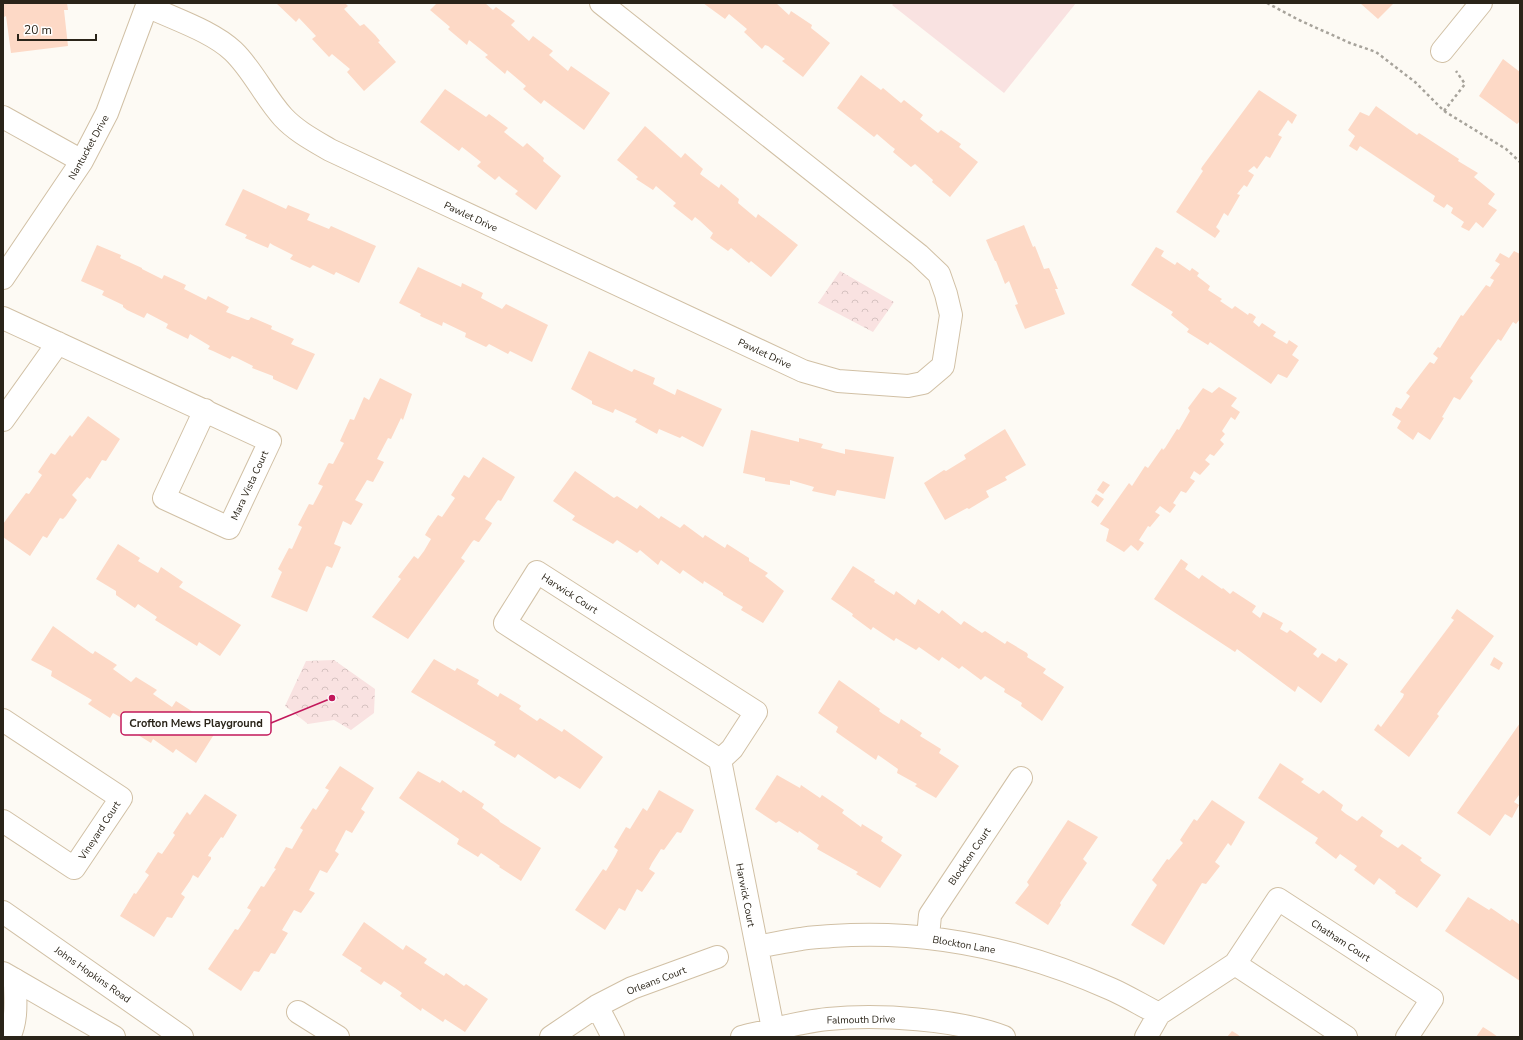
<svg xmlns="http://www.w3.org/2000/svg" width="1523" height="1040" viewBox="0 0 1523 1040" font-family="'Nunito Sans',sans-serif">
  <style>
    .park { fill: url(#park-crowns) }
    .pitch { fill: #f9e2e1 }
    .building { fill: #fdd9c6 }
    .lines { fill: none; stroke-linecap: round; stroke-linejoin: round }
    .minor-casing { stroke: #d1c0a5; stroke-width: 24 }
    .tertiary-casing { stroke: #d1c0a5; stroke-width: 24 }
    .path { stroke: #a7a39b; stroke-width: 2.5; stroke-dasharray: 3 3; stroke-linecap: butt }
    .minor { stroke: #fff; stroke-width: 22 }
    .tertiary { stroke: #fff; stroke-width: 22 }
    .labels { text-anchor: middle; stroke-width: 4; stroke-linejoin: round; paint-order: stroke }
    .street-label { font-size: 10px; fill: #2a2419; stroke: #fff }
    .leader { fill: none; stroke: #c2185b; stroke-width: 1.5 }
    .callout-dot { fill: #c2185b; stroke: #fff; stroke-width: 1.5 }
    .callout { fill: #fff; stroke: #c2185b; stroke-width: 1.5 }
    .callout-label { font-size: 11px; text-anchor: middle; font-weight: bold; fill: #2a2419 }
  </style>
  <defs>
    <pattern id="park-crowns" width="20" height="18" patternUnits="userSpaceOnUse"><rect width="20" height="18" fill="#f9e2e1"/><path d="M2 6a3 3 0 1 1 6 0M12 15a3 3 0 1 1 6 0" fill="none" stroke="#d6c2c0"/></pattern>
  </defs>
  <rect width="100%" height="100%" fill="#fdfaf4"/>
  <path class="park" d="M840,271L894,302L873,332L818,303Z
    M334,660L375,689L374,713L351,730L334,720L308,724L285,706L306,661Z"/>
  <path class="pitch" d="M894,3H1076L1004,93L892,5Z"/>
  <path class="building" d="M3,3H67L68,10H64L68,46L11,53L6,16L4,17Z
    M276,3H345L348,6L344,9L360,26L364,24L375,35L380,41L378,42L396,62L364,91L347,72L350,69L332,54L329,57L312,39L316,36L299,18L296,22Z
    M437,3H485L493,10L496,7L515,21L511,25L529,41L533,36L553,51L549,55L568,71L571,66L610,93L584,130L544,100L541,104L523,89L526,86L507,70L505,74L485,57L488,55L469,40L467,45L448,29L450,27L430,10Z
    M703,3H776L789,15L791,11L812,25L811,28L830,43L803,77L782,61L785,59L768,46L765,45L762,49L744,32L747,29L729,14L725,19Z
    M1360,3H1394L1378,19Z
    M1503,59L1520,72V121L1517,124L1479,96Z
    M861,75L881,90L883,88L901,103L904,100L923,115L920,119L938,133L941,130L961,144L959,147L978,162L950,197L932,182L933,180L915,164L911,167L893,152L895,149L891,146L877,134L874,137L837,108Z
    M445,89L486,117L489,114L508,128L504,132L523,147L527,143L544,158L543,161L561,176L536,210L515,194L518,191L502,179L499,176L495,180L477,166L481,162L476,158L462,147L459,151L420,122Z
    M1259,90L1297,115L1292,124L1288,120L1278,135L1282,137L1270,158L1266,156L1257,169L1254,166L1248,171L1254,175L1247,187L1244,185L1237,194L1240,195L1229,214L1228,216L1224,213L1218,224L1216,227L1220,231L1215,238L1176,212L1203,171L1201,169L1202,167Z
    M1376,106L1417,135L1419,133L1459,159L1458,161L1478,173L1474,177L1495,194L1488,204L1497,210L1483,228L1476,222L1469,231L1461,227L1464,222L1451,213L1453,208L1447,204L1444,208L1433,201L1435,196L1360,146L1357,151L1349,146L1355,136L1348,130L1360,112L1369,116Z
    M645,126L681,158L685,153L703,169L700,174L719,188L721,184L739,199L738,203L756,218L758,214L798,245L771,277L751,261L749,263L731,248L728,251L718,244L710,238L713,233L700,221L695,217L692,221L673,206L676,203L656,186L653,190L636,179L638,177L617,160Z
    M243,189L286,209L288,205L310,214L307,220L329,229L331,226L376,246L359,283L336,272L334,275L313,265L310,268L290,259L293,255L273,245L270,243L268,248L245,238L247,235L225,225Z
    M1024,225L1033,247L1035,246L1044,269L1049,268L1058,289H1055L1065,314L1025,329L1015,305L1018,304L1009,281L1005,284L996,261H995L986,240Z
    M97,245L121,255L120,258L142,268V269L162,279L164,275L186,285L184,289L206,300L208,296L229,307L226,312L247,320H249L251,317L272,326L271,329L294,339L291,344L315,354L297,390L273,379V376L252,368L253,366L237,358L232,356L230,359L213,351L208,349L210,346L190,334L188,339L166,328L168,324L147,313L144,318L127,310L123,307V305L102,295L104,291L81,281Z
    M1156,247L1164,251L1161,256L1175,265L1177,262L1190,271L1192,268L1199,273L1197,276L1210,286L1208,290L1222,299L1220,301L1232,309L1235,306L1248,315L1249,313L1252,314L1256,317L1253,322L1259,327L1262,323L1276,332L1273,336L1287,344L1289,340L1298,346L1292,355L1299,360L1287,378L1278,374L1271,384L1210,342L1208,345L1187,332L1189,329L1171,315L1173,312L1131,285Z
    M1514,251L1520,254V319L1516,324L1513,322L1501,341L1498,339L1470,378L1473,381L1460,400L1454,397L1442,417L1444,418L1430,440L1418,432L1413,440L1397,428L1401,421L1392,415L1396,407L1401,409L1410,396L1406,393L1429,363L1430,362L1434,364L1438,358L1433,354L1438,347L1440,348L1461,315L1463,316L1486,285L1490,287L1493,282L1494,280L1490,278L1500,264L1495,261L1500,253L1509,258Z
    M418,267L461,287L462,283L483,293L481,298L502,309L506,304L548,325L532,362L510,351L508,354L489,344L486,347L465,337L466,333L443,322L442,326L420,316L421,314L399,303Z
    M589,351L632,372L634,369L655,378L653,384L675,395L677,389L722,409L703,447L682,436L680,438L659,429L657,434L635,422L637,419L615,409L613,413L592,404V401L571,389Z
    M380,378L412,394L403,420L401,418L391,439L388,438L377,459L384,462L373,482L367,480L355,500L363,504L351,525L343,521L334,544L341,547L332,568L327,566L326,567L307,612L271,597L282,572L278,569L289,548L292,549L302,527L298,525L309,504L313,505L323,486L318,484L328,464L329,463L333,464L344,443L340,441L350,419L354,420L364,397L369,400Z
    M1219,387L1237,398L1231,406L1240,412L1235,420L1231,417L1222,431L1225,434L1220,440L1224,444L1214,456L1210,454L1205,460L1210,464L1200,475L1194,471L1190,478L1195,481L1186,493L1181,491L1173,503L1176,505L1170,513L1160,506L1155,512L1160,515L1150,527L1148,526L1139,540L1144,543L1138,551L1131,545L1124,552L1106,541L1109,529L1100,524L1129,483L1132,486L1145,466L1148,468L1162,448L1163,450L1165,448L1177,429L1179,430L1190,411L1188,408L1203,388L1212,393Z
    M88,416L120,439L106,461L102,460L90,479L87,477L72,495L77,500L66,516L63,519L60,518L47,538L43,536L30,556L3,537V524L26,493L29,494L42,475L38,472L51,453L55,455L70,435L72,437Z
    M1005,429L1026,465L1005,477L1007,480L986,491L989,497L969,509L967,508L945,520L924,483L944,470L946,471L964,460L966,459L964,455Z
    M751,430L799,442V438L823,444L821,448L845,454V449L894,457L885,499L837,490L835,496L812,491L814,487L790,480V485L765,481V478L743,473Z
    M483,457L515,477L501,501L498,500L486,517L485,519L492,523L491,525L479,542H478L474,540L472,542L461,558L465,561L408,639L372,617L401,579L398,577L414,556L418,559L424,551L431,539L425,535L429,528L438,515L442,517L455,498L451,495L464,475L469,478Z
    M575,471L614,498L617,496L637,509L640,505L659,519L661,516L680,528L684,524L703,538L705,535L725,548L727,544L749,558V561L768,573L765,576L784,591L763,623L741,610L743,607L723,595V593L704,581L703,584L683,570L680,574L661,560L658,565L640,550L637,553L617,540L613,544L572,520L575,516L553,501Z
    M1103,481L1110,485L1103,494L1097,490Z
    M1096,494L1104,499L1098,507L1091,502Z
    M118,544L140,558L138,561L158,573L161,567L183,582L179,587L241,625L220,656L199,642L197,646L155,620L157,617L138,604L135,608L116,595V591L96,579Z
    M1181,559L1188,564L1185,569L1199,579L1202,575L1222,589L1223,588L1230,594L1233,591L1256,606L1252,612L1260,618L1263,612L1283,623L1280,629L1287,633L1290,630L1317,649L1313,654L1317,657L1318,658L1322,653L1336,662L1339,658L1348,664L1321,703L1298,686L1295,692L1237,649L1235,652L1154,599Z
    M853,566L875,580L874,582L894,595L896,591L915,605L918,599L939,614L942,610L961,625L964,621L982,633L985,631L1005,644L1007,641L1027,653L1028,655L1027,657L1046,669L1043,673L1064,687L1042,721L1021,706L1022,703L1004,692L1005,689L985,676L981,680L962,666L959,669L942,657L939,661L919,647L916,650L896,638L894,641L873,627L871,630L852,616L853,614L831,599Z
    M1457,609L1494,636L1437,714L1439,716L1409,757L1374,730L1378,724L1381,727L1403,697L1404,694L1400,692L1454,620L1451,618Z
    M53,626L91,653L93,654L95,651L117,665L113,669L131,682L136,677L157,690L153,694L172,707L176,701L218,728L196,763L176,749L173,753L153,739L151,743L130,730L134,725L113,713L110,718L88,704L92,700L51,676L52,671L31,660Z
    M1494,657L1503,663L1499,670L1490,665Z
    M434,659L455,671L457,668L479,680L477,684L498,697L500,693L520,705L521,706L519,709L537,721L540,718L562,732L564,729L603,757L580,789L559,776L555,779L518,754L515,758L494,745L496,742L411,692Z
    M839,680L880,709L879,711L883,714L899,724L901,719L922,733L920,736L941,749L939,753L959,766L936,798L915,786L917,784L897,773L898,769L881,757L878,755L876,760L836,732L838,727L818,713Z
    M1520,723V795H1519L1514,802L1519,805L1512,818L1505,814L1490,836L1457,813Z
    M1280,763L1304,779L1301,782L1319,794L1323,790L1343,805L1341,810L1346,814L1357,821L1362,816L1365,818L1383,831L1380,836L1398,848L1402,844L1422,858L1420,860L1423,863L1441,875L1417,908L1395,893L1396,891L1379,878L1374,885L1354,870L1357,866L1340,854L1336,859L1315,843L1318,838L1258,798Z
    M340,766L374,788L361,809L365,812L352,833L346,830L335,851L339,854L327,873L320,870L309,890L315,893L301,913L294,910L282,930L288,933L275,954L271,953L259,972L254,971L241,991L208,969L235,929L238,930L248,915L251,910L247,908L261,886L264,887L273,873L276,869L274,868L286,847L292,849L303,830L300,828L313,808L316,810L329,790L325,788Z
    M418,771L440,783L442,780L461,793L463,790L484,804L482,808L499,820L500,822L541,848L521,881L499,867L500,866L484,855L481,853L478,857L457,844L459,839L399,798Z
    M777,775L800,788L801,785L820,798L822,795L825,797L844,810L842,813L861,827L862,824L883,837L881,841L902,855L880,888L856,874L858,872L817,849L819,845L799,831L798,833L779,821L776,823L755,809Z
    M659,790L694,810L681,833L677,832L664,850L661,849L652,863L649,869L655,873L642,892L637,889L625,911L619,908L605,930L575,910L603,869L606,871L615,856L618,850L614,847L626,827L630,829L643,808L647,811Z
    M205,794L237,815L223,838L221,837L209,854L208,856L211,857V859L198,878L193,875L190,881L181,894L185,897L172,918L167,917L154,937L120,916L134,893L136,894L149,875L145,872L158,852L162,854L175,835L173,833L187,812L190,815Z
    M1212,800L1245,822L1231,846L1228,843L1215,862L1220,866L1206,884L1202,883L1164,945L1131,925L1157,885L1152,880L1167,859L1169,860L1183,843L1180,840L1194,819L1197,821Z
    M1068,820L1098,837L1083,859L1087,863L1060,903L1061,905L1048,925L1015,903L1029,885L1027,882Z
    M1468,897L1489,910L1491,908L1510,921L1512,919L1520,925V981L1445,931Z
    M364,922L403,950L406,945L427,959L424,963L444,976L446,973L464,986L466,984L488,999L465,1032L445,1019L443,1022L422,1008L421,1011L400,996L402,993L395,988L384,981L381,985L360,971L362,968L342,955Z
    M1483,1027L1491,1032L1498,1037H1476Z
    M1232,1031L1237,1034L1241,1037H1227Z"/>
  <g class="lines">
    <defs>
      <path id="minor" d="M147,6C174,19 212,31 233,51C253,70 264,96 283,117C296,131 313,140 330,150L803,371L838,381L908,386L923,383L943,366L951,315L946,294L939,274L919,255L601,3
        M1442,51L1481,3
        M3,117L82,161
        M3,278L82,161L107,113L148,3
        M3,318L270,441L229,528L164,498L205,410
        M3,420L58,343
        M3,720L121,798L74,868L3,821
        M720,760L732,749L756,712L537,572L505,623L720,760L773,1029
        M928,937L930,915L1021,778
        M757,947C772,944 787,941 801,939C811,937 822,937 832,936C928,929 1023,950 1111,989C1127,996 1143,1006 1159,1014
        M1235,964L1346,1037
        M597,1006L613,1037
        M298,1012L338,1037
        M9,1037C18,1019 15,999 15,980
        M551,1037L597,1006L632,988L717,957
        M742,1037C770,1030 799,1022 828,1019C879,1014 957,1019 1004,1037
        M1146,1037L1159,1014L1235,964L1278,899L1432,999L1407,1037"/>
      <path id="tertiary" d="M3,912L182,1037
        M3,973L114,1037"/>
    </defs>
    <use href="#minor" class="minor-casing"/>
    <use href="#tertiary" class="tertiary-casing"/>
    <path class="path" d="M1267,3L1299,20L1350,43L1376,52L1415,82L1444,111L1506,149L1520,162
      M1444,111L1465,84L1456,71"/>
    <use href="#minor" class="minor"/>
    <use href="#tertiary" class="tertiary"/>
  </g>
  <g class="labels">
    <g class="street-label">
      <text transform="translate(88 147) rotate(-61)" y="4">Nantucket Drive</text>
      <text transform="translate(471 216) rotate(25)" y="4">Pawlet Drive</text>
      <text transform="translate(765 353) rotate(25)" y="4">Pawlet Drive</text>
      <text transform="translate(249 485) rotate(-65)" y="4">Mara Vista Court</text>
      <text transform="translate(570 593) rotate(33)" y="4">Harwick Court</text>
      <text transform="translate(99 830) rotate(-57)" y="4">Vineyard Court</text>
      <text transform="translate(969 856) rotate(-56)" y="4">Blockton Court</text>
      <text transform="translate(746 895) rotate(79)" y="4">Harwick Court</text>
      <text transform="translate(1341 940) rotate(33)" y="4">Chatham Court</text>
      <text transform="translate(964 944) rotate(10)" y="4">Blockton Lane</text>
      <text transform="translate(93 974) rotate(35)" y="4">Johns Hopkins Road</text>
      <text transform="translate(656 980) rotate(-21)" y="4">Orleans Court</text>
      <text transform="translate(861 1019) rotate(-1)" y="4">Falmouth Drive</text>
    </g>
  </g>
  <path class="leader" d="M332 698L271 723"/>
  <circle class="callout-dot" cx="332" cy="698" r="4"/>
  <rect class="callout" x="121" y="712" width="150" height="23" rx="4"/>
  <g class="callout-label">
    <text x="196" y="727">Crofton Mews Playground</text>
  </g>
  <rect width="1523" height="1040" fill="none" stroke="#2a2419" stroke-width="8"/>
  <path d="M18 34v6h78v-6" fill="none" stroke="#2a2419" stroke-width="2"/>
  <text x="24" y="34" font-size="12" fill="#2a2419" stroke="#ffffff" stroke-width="3" paint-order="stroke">20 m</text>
</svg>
